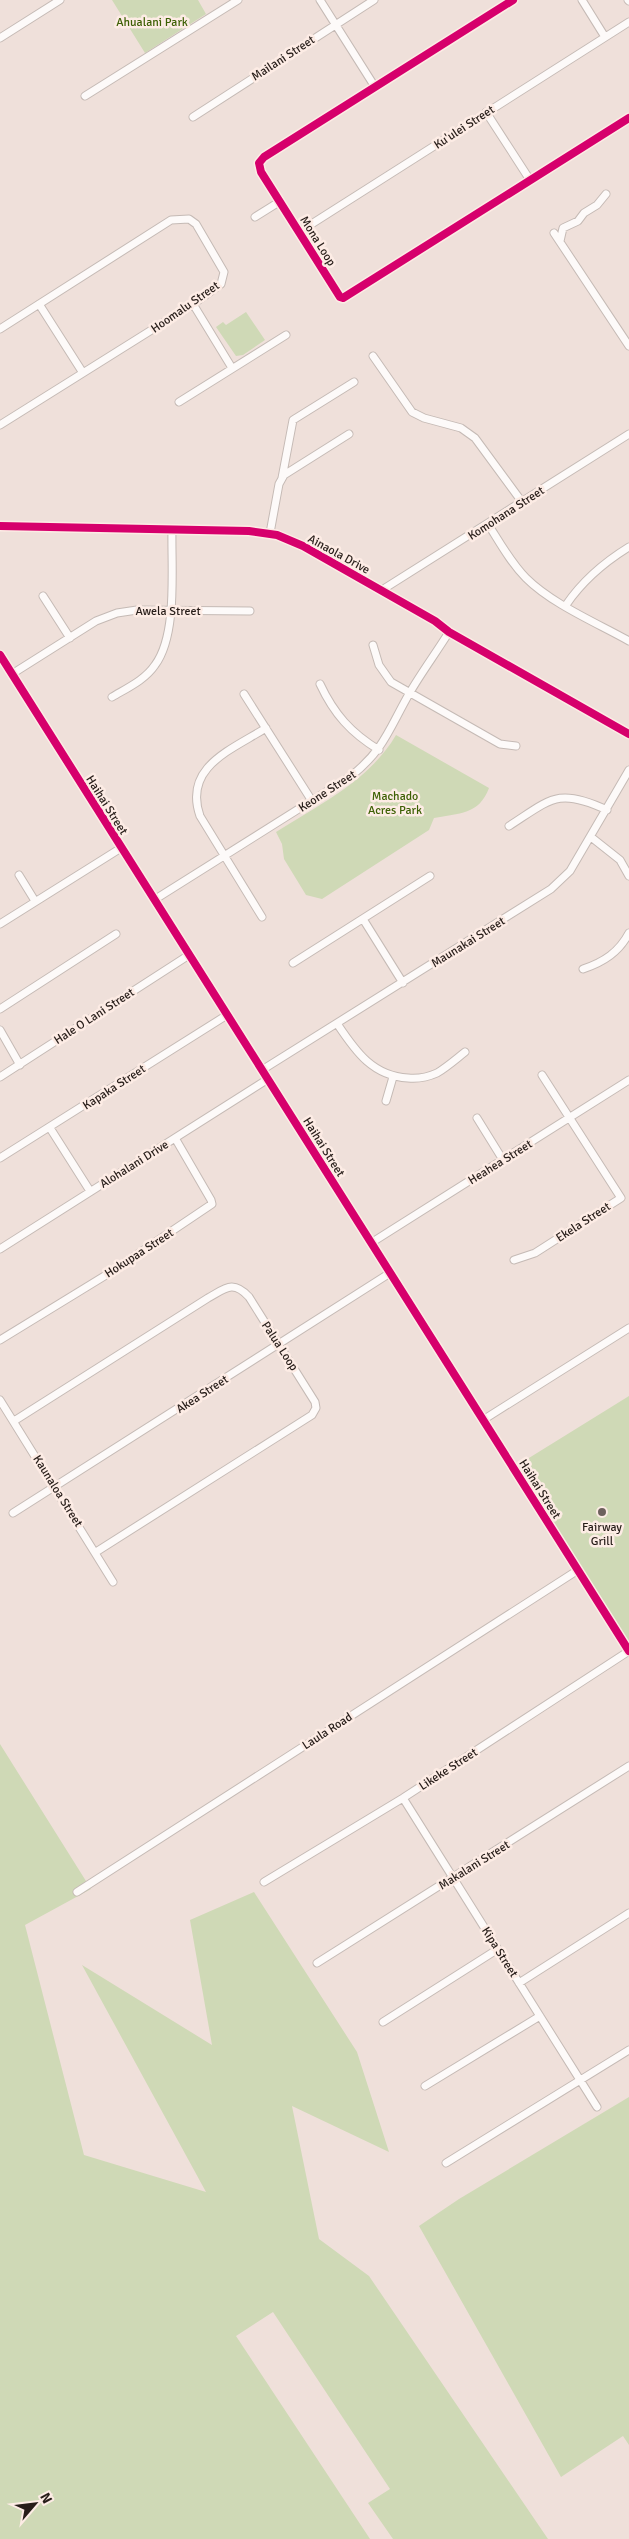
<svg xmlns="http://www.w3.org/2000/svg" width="629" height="2539" viewBox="0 0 629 2539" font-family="Signika,sans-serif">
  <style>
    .green { fill: #cfd9b6 }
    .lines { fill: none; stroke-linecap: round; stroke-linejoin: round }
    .minor-casing { stroke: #c5bab5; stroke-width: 9 }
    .minor { stroke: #fdfaf9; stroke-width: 7 }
    .cycleway-casing { stroke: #fdece5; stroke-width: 11 }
    .cycleway { stroke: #d6006c; stroke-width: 8 }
    .poi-dot { fill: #6d615d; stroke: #fdece5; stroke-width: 2 }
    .labels { text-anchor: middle; stroke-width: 5; stroke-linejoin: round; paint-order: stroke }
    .park-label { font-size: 12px; fill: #3d6004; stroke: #fdece5 }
    .street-label { font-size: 12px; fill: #271d19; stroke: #fdece5 }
    .poi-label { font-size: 12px; fill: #271d19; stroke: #fdece5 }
  </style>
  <rect width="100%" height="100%" fill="#efe0da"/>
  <path class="green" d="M112,0H198L206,14L145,53Z
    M246,312L265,340L243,355L236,356L216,327L223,322L226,325Z
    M396,735L489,788C479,815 459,813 434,818L429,830L322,899L306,895L284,859L282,844L276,832C320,804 369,781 396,735Z
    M629,1396V1644L516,1466Z
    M0,1744L91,1889L25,1925L84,2155L206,2192L82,1965L212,2045L190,1920L254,1892L357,2052L389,2152L292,2106L319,2239L369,2276L548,2539H393L368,2503L390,2489L273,2312L236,2336L370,2539H0Z
    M629,2097V2445L623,2436L561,2477L419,2226L459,2199Z"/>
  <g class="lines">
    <defs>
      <path id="minor" d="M320,0L375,87
        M513,0L264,157L259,163L261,172L340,297L343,298L629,118
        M582,0L605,37
        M628,0L629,1
        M0,38L60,0
        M85,96L238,0
        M486,112L530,180
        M193,117L374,0
        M255,217L279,202
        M299,232L629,22
        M554,233L629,346
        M560,241L563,228L578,221L584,213L597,205L606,194
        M39,304L83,373
        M193,304L232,368
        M0,329L171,220L189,219L196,224L224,272L221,284L193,304L0,425
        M373,356L412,412L424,418L461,428L475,438L522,502
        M179,402L286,335
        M282,478L293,420L354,382
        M488,524C500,543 511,563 526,578C552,604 597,623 629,641
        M0,526L249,531L277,535L303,546L435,621L449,632L629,734
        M270,533L279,484L284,475L349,434
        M382,590L629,434
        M43,596L70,638
        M566,605C583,580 603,563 629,547
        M373,645L379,665L391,682L500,744L516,746
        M0,655L629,1651
        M12,674L96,621L117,613L137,610L250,611
        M320,684C334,714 351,733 379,750
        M244,694L312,801
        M112,697C127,688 145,680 155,665C178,634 171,567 172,529
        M509,826C551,799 558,787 607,810
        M591,837L620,860L629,876
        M19,875L35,901
        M154,900L351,776C384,750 389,729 409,694C421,673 436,653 449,632
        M262,917L200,816C183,767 231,750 266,728
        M363,919L403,983
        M0,924L121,848
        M293,963L430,876
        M583,969C604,962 619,952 629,933
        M0,1009L116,934
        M338,1025C356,1052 373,1076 408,1078C418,1079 428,1077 437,1073C447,1067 456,1059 465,1052
        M0,1030L20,1065
        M262,1070L551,889L570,871L629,770
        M0,1077L189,955
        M386,1101L393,1077
        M477,1118L503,1160
        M50,1128L90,1191
        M0,1158L227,1015
        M371,1243L629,1080
        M0,1249L268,1079
        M514,1260L535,1253L621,1198L542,1075
        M0,1340L111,1272L212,1204L211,1200L175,1138
        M0,1400L113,1582
        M483,1420L629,1328
        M14,1421L208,1298C226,1288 233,1280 249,1297L315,1402L316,1408L312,1415L96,1552
        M13,1513L390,1273
        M403,1798L597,2107
        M264,1882L403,1798L629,1651
        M77,1892L578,1570
        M317,1963L629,1766
        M519,1983L629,1913
        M383,2022L498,1949
        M425,2086L540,2016
        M446,2163L629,2050"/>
    </defs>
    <use href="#minor" class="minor-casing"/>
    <use href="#minor" class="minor"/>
    <defs>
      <path id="cycleway" d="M513,0L264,157L259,163L261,172L340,297L343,298L629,118
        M0,526L249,531L277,535L303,546L435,621L449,632L629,734
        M0,655L629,1651"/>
    </defs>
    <use href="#cycleway" class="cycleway-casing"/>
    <use href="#cycleway" class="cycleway"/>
  </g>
  <circle class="poi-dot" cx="602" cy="1512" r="5"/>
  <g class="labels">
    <g class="park-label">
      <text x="152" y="26">Ahualani Park</text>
      <text x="395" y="800">Machado<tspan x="395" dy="14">Acres Park</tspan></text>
    </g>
    <g class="street-label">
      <text transform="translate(283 58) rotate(-33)" y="4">Mailani Street</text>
      <text transform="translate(464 127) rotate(-33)" y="4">Ku'ulei Street</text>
      <text transform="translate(318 241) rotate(58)" y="4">Mona Loop</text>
      <text transform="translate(185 307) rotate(-35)" y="4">Hoomalu Street</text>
      <text transform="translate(506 513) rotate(-33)" y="4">Komohana Street</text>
      <text transform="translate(339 554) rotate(29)" y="4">Ainaola Drive</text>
      <text x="168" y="615">Awela Street</text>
      <text transform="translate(327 791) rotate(-33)" y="4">Keone Street</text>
      <text transform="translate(107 805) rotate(58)" y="4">Haihai Street</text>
      <text transform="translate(468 942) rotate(-32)" y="4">Maunakai Street</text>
      <text transform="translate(94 1016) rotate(-33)" y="4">Hale O Lani Street</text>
      <text transform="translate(114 1087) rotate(-33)" y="4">Kapaka Street</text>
      <text transform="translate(324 1147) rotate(58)" y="4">Haihai Street</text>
      <text transform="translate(500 1162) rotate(-32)" y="4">Heahea Street</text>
      <text transform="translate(134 1164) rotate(-32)" y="4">Alohalani Drive</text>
      <text transform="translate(583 1222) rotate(-33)" y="4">Ekela Street</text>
      <text transform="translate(139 1253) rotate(-33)" y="4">Hokupaa Street</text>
      <text transform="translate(280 1346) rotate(57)" y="4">Palua Loop</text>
      <text transform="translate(202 1394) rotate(-33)" y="4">Akea Street</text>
      <text transform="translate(540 1489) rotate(58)" y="4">Haihai Street</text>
      <text transform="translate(58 1491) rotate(58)" y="4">Kaunaloa Street</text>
      <text transform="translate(327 1731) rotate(-33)" y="4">Laula Road</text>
      <text transform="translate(448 1769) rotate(-33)" y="4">Likeke Street</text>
      <text transform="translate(474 1865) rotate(-32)" y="4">Makalani Street</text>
      <text transform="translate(500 1952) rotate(58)" y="4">Kipa Street</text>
    </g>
    <g class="poi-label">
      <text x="602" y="1531">Fairway<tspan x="602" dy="14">Grill</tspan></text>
    </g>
  </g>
  <g transform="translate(35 2504) rotate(62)" stroke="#fdece5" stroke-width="4" paint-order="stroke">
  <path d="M0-4L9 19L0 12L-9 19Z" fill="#271d19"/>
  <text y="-8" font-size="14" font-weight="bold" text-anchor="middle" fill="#271d19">N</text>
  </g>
</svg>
